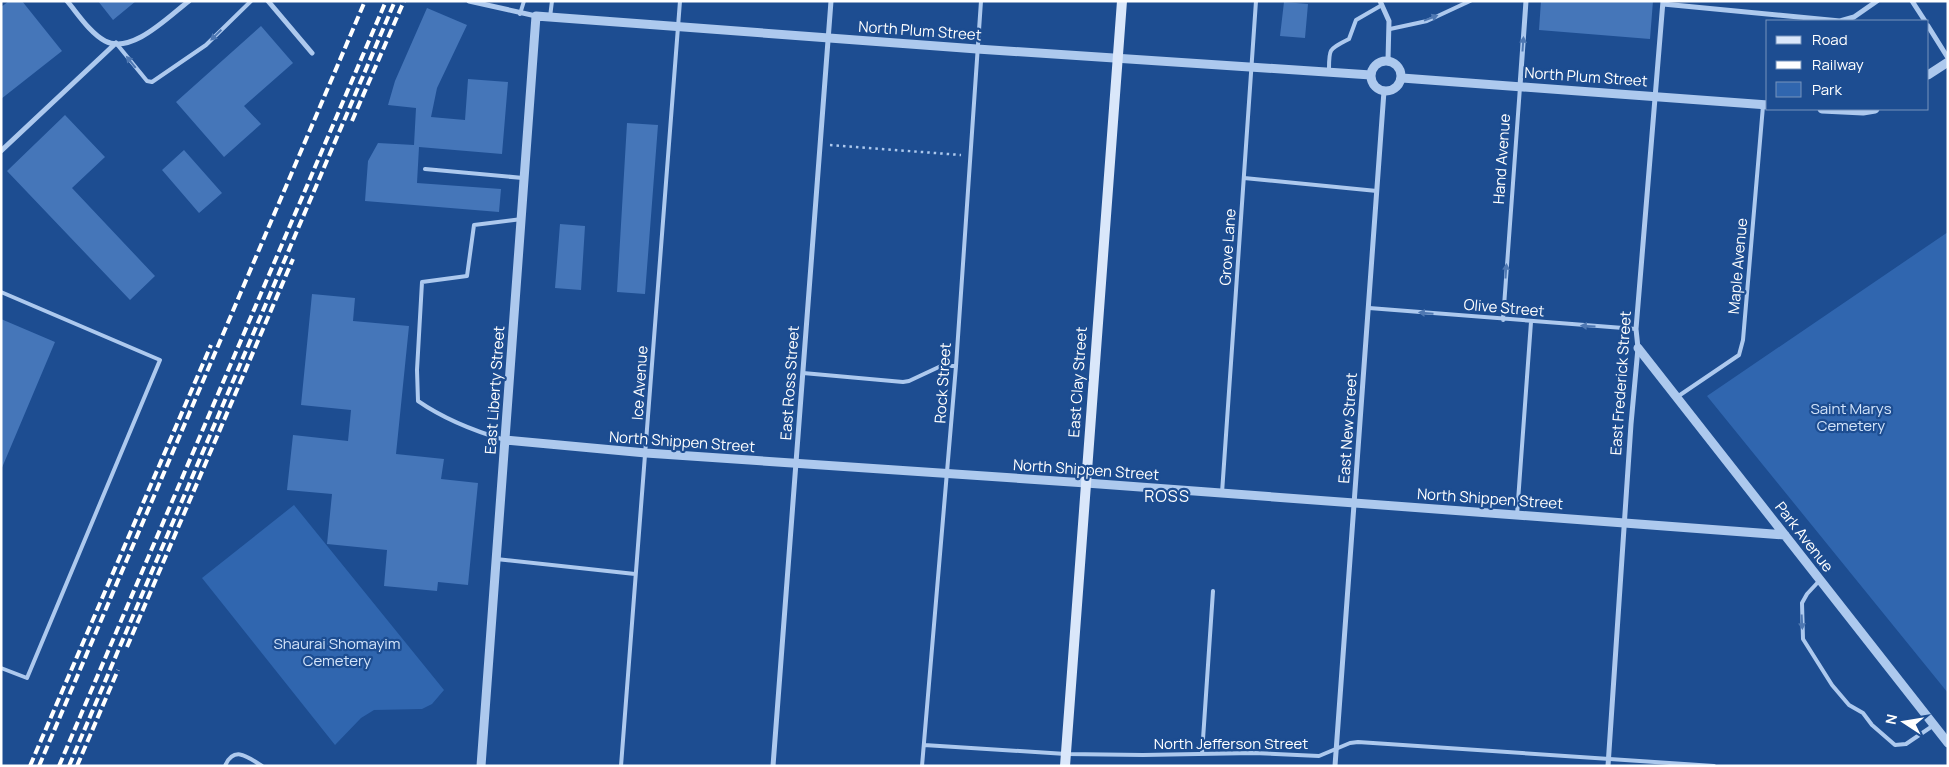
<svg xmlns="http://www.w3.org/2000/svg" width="1949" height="767" viewBox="0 0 1949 767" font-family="Manrope,sans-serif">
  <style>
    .green { fill: #3066af }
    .building { fill: #4576b9 }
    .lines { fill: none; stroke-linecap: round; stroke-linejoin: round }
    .path { stroke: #adc9ee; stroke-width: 2.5; stroke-dasharray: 2.5 4; stroke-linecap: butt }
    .service { stroke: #adc9ee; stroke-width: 4 }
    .minor { stroke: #adc9ee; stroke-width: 5 }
    .tertiary { stroke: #adc9ee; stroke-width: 9 }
    .secondary { stroke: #dae7fa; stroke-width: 10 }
    .rail { stroke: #fff; stroke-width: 4; stroke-dasharray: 9 4; stroke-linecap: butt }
    .oneway { fill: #4f78b2 }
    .labels { text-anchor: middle; stroke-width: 4.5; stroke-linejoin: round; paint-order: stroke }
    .street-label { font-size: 15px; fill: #fff; stroke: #1d4d91 }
    .park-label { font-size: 15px; fill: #d3e4fa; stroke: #1d4d91 }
    .neighbourhood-label { font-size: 16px; letter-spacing: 1px; fill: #fff; stroke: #1d4d91 }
  </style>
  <rect width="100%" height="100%" fill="#1d4d91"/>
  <path class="green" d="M1948,232V693L1707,396Z
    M294,505L444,690L432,704L422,709L374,710L361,718L335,745L202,578Z"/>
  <path class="building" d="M9,1H22L62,51L1,99V7Z
    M98,1H136L113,20Z
    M1541,1H1653L1650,39L1539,30Z
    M1284,2L1308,4L1305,38L1280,36Z
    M427,8L467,25L437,88L431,117L465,120L468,79L508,82L502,154L419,147L417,183L501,189L499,212L365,201L368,161L378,143L414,145L416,108L388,105L395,81Z
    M261,26L293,63L244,106L261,124L224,157L176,102Z
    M65,115L105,157L72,188L155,276L130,300L7,171Z
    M627,123L658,125L645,294L617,292Z
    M184,150L222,193L199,213L162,170Z
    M560,224L585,226L581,290L555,288Z
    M312,294L355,298L353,321L409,326L396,454L444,459L441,479L478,483L468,585L438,582L437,591L384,586L387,550L327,544L332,494L287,490L293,435L348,441L351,410L301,405Z
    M1,319L55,342L1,470Z"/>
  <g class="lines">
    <path class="path" d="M830,145L961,155"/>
    <path class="service" d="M520,14L524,1
      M550,17L552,1
      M1390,29L1427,21L1470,1
      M116,43L147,81L152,82L206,45L251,1
      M1329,72C1329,48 1328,50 1349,39L1356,20L1382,5
      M425,169L523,178
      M1244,178L1377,191
      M1,292L160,360L27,678L1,668
      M1369,308L1636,329
      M1503,320L1520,87
      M803,373L903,382L909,381L941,366H956
      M1677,397L1739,355L1743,340L1763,106
      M505,440C474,431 444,419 418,401L417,370L422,282L467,276L474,225L522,219
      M1222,493L1256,1
      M1517,515L1531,322
      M496,559L635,574
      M1820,580L1807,594L1802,603L1803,639L1832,685L1849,705L1863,713L1872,725L1895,745L1906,744L1934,725
      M924,745L1066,754L1143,755L1254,753L1319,756L1350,743L1358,742L1714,766
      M1202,754L1213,591
      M225,766C234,745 248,757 262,766
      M621,766L680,1
      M922,766L956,366L981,1"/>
    <path class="minor" d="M67,1C78,14 90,33 105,41C132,55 169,16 189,1
      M268,1L312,53
      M469,1L536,16
      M1380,1L1389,21L1388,60
      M1912,1L1925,21
      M1663,4L1840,21L1854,17L1877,1
      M1928,26L1948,58
      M1520,86L1526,1
      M1,151L116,43
      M773,766L831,1
      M1335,766L1384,91
      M1608,766L1631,424L1638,348L1636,329L1663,1"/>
    <path class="tertiary" d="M1371 76a15 15 0 1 1 30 0a15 15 0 1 1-30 0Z
      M1928,75L1948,62
      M1402,78L1768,105
      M1822,109L1863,111L1875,109
      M1638,348L1948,743
      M505,440L646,453L1086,483L1785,535
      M481,766L536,16L977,49L1371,75"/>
    <path class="secondary" d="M1065,766L1122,1"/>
    <path class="rail" d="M352,121L404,1
      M127,647L293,259
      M30,766L211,345
      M39,766L365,1
      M59,766L386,1
      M69,766L395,1
      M77,766L118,670"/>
  </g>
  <defs><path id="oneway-solid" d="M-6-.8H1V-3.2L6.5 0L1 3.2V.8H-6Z" transform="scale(1.25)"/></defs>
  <g class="oneway">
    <use href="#oneway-solid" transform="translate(1431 18) rotate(-21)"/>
    <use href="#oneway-solid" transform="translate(216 35) rotate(136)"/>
    <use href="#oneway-solid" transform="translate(1523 44) rotate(-86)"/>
    <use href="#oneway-solid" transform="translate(131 62) rotate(-129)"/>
    <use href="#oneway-solid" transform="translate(1506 271) rotate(-86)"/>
    <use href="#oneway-solid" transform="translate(1426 313) rotate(-175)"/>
    <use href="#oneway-solid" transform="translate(1588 326) rotate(-176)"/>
    <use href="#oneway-solid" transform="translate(1802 622) rotate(87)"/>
  </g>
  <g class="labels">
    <g class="street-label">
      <text transform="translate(920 31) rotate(4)" y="5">North Plum Street</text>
      <text transform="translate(1586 77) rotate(4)" y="5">North Plum Street</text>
      <text transform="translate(1502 159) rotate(-86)" y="5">Hand Avenue</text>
      <text transform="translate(1228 247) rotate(-86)" y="5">Grove Lane</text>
      <text transform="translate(1738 266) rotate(-85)" y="5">Maple Avenue</text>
      <text transform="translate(1504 308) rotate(5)" y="5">Olive Street</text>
      <text transform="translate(1078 382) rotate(-86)" y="5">East Clay Street</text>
      <text transform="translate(640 383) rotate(-86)" y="5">Ice Avenue</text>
      <text transform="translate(790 383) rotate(-86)" y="5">East Ross Street</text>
      <text transform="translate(943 383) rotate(-86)" y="5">Rock Street</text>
      <text transform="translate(1621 383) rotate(-86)" y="5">East Frederick Street</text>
      <text transform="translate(495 390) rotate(-86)" y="5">East Liberty Street</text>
      <text transform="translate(1348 428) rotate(-86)" y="5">East New Street</text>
      <text transform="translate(682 442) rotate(4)" y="5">North Shippen Street</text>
      <text transform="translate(1086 470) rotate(4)" y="5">North Shippen Street</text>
      <text transform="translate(1490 499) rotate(4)" y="5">North Shippen Street</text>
      <text transform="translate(1804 537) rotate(52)" y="5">Park Avenue</text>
      <text x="1231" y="749">North Jefferson Street</text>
    </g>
    <g class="park-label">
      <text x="1851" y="414">Saint Marys<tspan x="1851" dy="17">Cemetery</tspan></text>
      <text x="337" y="649">Shaurai Shomayim<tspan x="337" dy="17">Cemetery</tspan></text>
    </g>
    <g class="neighbourhood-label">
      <text x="1167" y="502">ROSS</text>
    </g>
  </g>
  <rect width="1949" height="767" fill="none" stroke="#ffffff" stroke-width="5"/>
  <rect x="1766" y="20" width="162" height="90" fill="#1d4d91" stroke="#7794bd"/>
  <rect x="1776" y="36" width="25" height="8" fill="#dae7fa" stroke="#7794bd"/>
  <text x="1812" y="45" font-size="15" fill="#ffffff">Road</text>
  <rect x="1776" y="61" width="25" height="8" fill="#ffffff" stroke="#7794bd"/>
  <text x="1812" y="70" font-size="15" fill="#ffffff">Railway</text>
  <rect x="1776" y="82" width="25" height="15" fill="#3066af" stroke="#7794bd"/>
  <text x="1812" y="95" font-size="15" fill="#ffffff">Park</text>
  <g transform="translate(1904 722) rotate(282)" stroke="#1d4d91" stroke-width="4" paint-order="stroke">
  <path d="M0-4L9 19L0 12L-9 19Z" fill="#ffffff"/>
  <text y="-8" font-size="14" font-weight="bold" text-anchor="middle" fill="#ffffff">N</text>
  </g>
</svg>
